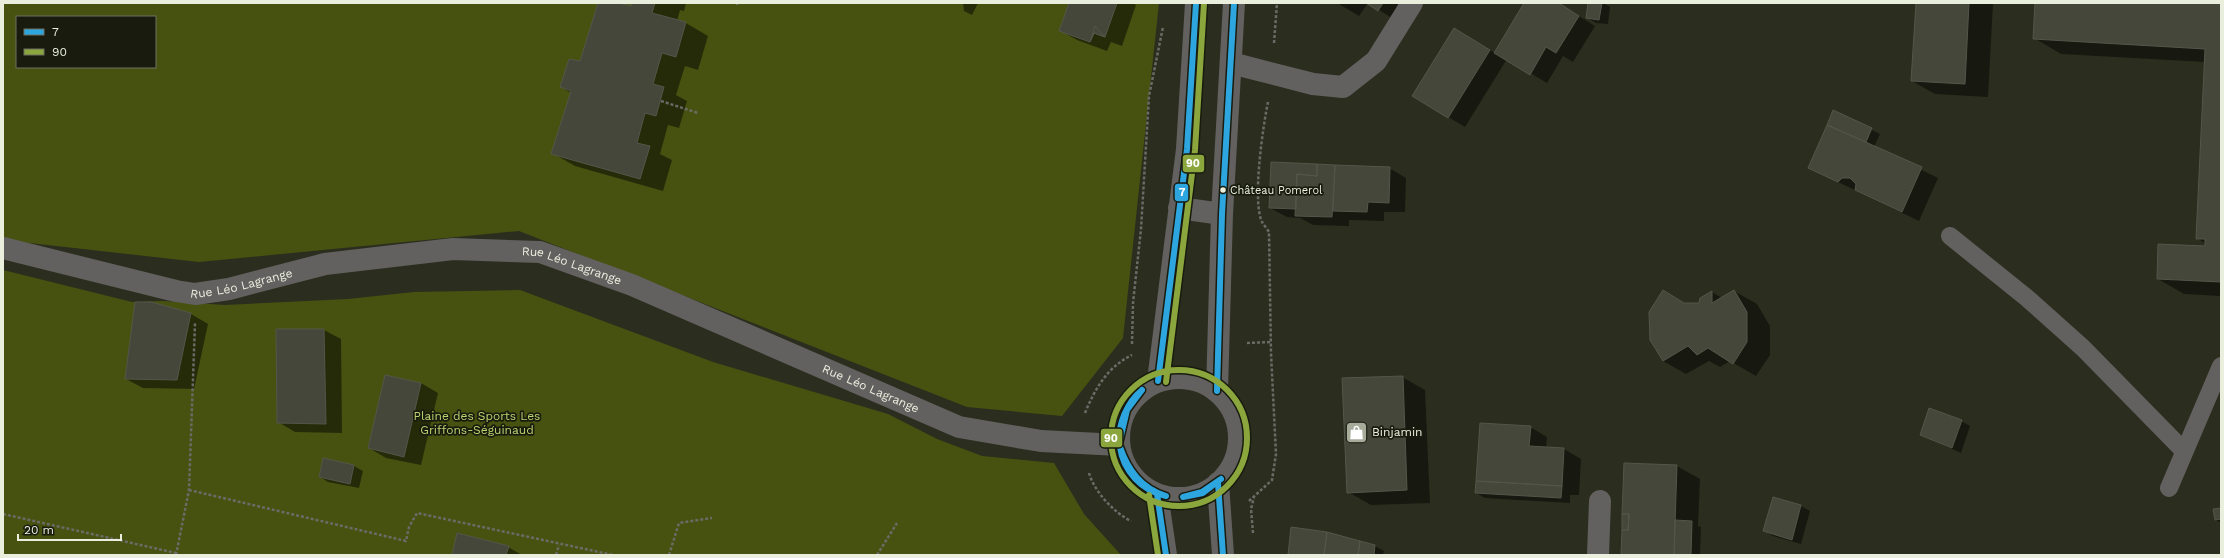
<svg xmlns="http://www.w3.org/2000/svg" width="2224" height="558" viewBox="0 0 2224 558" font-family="'Work Sans',sans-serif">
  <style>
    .green { fill: #475210; fill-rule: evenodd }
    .shadow { fill: #0007 }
    .building { fill: #45473a; stroke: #535649 }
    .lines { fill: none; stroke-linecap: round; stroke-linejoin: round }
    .path { stroke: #6c6a66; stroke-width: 2.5; stroke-dasharray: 3 2; stroke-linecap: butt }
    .service { stroke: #636060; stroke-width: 18 }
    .minor { stroke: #636060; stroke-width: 22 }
    .tertiary { stroke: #636060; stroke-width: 22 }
    .bus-1-casing { stroke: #181b0e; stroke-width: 9 }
    .bus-2-casing { stroke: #181b0e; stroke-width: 9 }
    .bus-1 { stroke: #2da6e0; stroke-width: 6 }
    .bus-2 { stroke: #8aa63c; stroke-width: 6 }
    .bus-dot { fill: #eaefdd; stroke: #181b0e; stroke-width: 1.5 }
    .labels { text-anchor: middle; stroke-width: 3.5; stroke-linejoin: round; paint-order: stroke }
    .bus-label { font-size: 11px; fill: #eaefdd; stroke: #181b0e; text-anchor: start }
    .street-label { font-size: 12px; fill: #eaefdd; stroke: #181b0e }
    .park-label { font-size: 12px; fill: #bdd370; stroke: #181b0e }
    .poi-label { font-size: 12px; fill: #eaefdd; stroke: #181b0e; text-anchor: start }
    .line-badge { stroke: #181b0e; stroke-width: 1.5 }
    .badge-label { font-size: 11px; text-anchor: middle; font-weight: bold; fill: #fff }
  </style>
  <rect width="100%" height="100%" fill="#2b2e1e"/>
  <path class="green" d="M3,3H1159L1123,338L1062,416L967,407L519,231L199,262L3,240ZM17,17H155V67H17Z
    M3,270L132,302L163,301L225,305L348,299L414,292L520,290L713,362L888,414L937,439L982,456L1054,463L1084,514L1121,555H3Z"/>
  <path class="shadow" d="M599,3H616L632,8L633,3H686L684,11L680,10L677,21L686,23L708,36L698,70L685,66L676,95L687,101L679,128L668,125L660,154L672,160L663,191L575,166L552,153L571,93L561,87L580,63Z
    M963,3H978L972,15L964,11Z
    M1070,3H1133L1136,5L1122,46L1111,42L1107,51L1077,40L1061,31Z
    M1337,3H1401L1395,20L1368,3L1359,16Z
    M1525,3H1558L1595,26L1573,62L1563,56L1547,83L1507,59L1465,127L1448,117L1471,39L1495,53Z
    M1589,3H1603L1610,7L1608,24L1596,23L1588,18Z
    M1917,3H1993L1988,97L1935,94L1912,81Z
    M2036,3H2221V296L2184,294L2158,279L2206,247V244L2197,238L2205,62L2061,54L2034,38Z
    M1834,111L1880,134L1874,147L1938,178L1919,221L1809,168L1831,128Z
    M1271,163L1389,168L1406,178L1405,212H1384V221L1349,220V226L1313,225L1300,218L1287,217L1270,208Z
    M1734,291L1757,304L1770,326V355L1756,376L1730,361L1720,367L1709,361L1686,374L1663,361L1685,304H1700L1701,299L1712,292L1722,298Z
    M151,303L191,314L208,324L194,389L143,388L126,379Z
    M277,330H324L341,339L342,433L295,432L278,422Z
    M386,376L421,383L438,393L421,465L386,458L369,448Z
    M1402,377L1425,390L1430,503L1371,505L1348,492Z
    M1961,421L1970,426L1961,453L1921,435Z
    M1530,427L1547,437L1546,448L1564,449L1581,459L1579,495H1570V503L1485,498L1476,493Z
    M323,459L354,466L363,471L359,488L328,482L320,477Z
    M1625,464L1677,466L1700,479L1698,526L1701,527L1700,555H1622Z
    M1773,498L1801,506L1810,511L1801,544L1773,536L1765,531Z
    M2221,509V523L2216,520Z
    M1375,546L1384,551L1383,555H1289Z
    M508,547L522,555H453Z"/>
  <path class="building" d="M598,3H619L631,6L632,3H655L652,13L686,22L676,57L662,53L653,84L664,87L656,116L645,113L637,143L650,146L640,179L551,154L571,91L560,87L569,59L580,61Z
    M1069,3H1117L1105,37L1094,33L1090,42L1059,31Z
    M1366,3H1383L1378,11Z
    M1524,3H1559L1579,16L1556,53L1546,47L1530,75L1494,53Z
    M1588,3H1602L1599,20L1586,18Z
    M1916,3H1969L1965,84L1911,81Z
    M2035,3H2221V282L2157,279L2158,244L2205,246V239H2196L2205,49L2033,39Z
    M1095,26L1105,37L1094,33L1090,42Z
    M1454,28L1490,50L1448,118L1412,96Z
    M1833,110L1872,128L1866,142L1827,125Z
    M1827,125L1922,167L1902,212L1855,190L1856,184L1850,178H1842L1838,182L1808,168Z
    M1271,162L1317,164V176L1297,174L1296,209L1269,208Z
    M1317,164L1335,165L1332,217L1295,216L1297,174L1317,176Z
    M1335,165L1390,167L1389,203L1368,202L1367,212L1333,211Z
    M1663,290L1684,303H1699L1700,298L1712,291V303L1734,290L1747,312V342L1733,364L1708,348L1697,355L1688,346L1663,361L1650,340L1649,312Z
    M135,302H151L191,313L177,380L125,379Z
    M276,329H324L326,424L277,423Z
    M385,375L421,383L404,457L368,448Z
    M1403,376L1407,490L1347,493L1342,378Z
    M1929,408L1962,420L1952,448L1920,435Z
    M1480,423L1531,426L1529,446L1564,448L1562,486L1476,481Z
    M323,458L354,465L350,484L319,477Z
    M1624,463L1677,465L1674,555H1686H1621L1622,530H1628L1629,514H1622Z
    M1476,481L1562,486L1561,498L1475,493Z
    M1773,497L1801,505L1792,540L1763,531Z
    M2221,508V519L2215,520L2213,509Z
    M1622,514H1629L1628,530H1622Z
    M1675,520L1692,521L1691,555H1674Z
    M1291,527L1327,532L1324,555H1288Z
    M1327,532L1360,541L1358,555H1324Z
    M457,533L509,546L506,555H452Z
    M1360,541L1375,545L1374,555H1358Z"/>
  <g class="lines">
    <path class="path" d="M737,3V5
      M1274,43L1277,3
      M661,101L698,113
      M1247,343L1271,342
      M1132,344L1133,303L1141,229L1149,96L1163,27
      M1085,413C1095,389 1107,367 1132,355
      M1089,473C1094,491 1114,513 1131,521
      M189,490L406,541L409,527L417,513L613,555
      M1249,501L1272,480L1276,454L1271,353L1269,232C1267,229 1264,225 1262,222C1252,201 1263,126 1268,102
      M3,514L176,553
      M1253,533L1251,509L1254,497
      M176,555L189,490L195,323
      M556,555L559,545
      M669,555L679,523L712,518
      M877,555L897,523"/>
    <path class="service" d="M1950,236L2027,298L2083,348L2184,451
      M2169,488L2221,366"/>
    <g class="minor">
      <path d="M1231,63L1313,84L1343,87L1376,61L1412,3"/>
      <path id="s1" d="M3,248L176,291L195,294L229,289L325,264L453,249L540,252L632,285L959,427L1041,441L1119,445"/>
      <path d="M1598,555L1600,501"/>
    </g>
    <path class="tertiary" d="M1179,208L1222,214
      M1119 438a60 60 0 1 1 120 0a60 60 0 1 1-120 0Z
      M1158,381L1187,149L1196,3
      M1217,391L1222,214L1234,3
      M1218,483L1223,555
      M1157,494L1166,555"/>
    <defs>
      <path id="bus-1" d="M1158,381L1187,149L1196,3
        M1217,391L1222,214L1234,3
        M1119,444C1118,424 1127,402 1142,390
        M1119,444L1127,410L1142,390
        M1120,447C1128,470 1141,488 1166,496
        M1120,447C1123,471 1142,491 1166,496
        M1218,483L1223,555
        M1157,494L1166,555
        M1183,497L1202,492L1221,479
        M1183,497L1203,493L1221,479"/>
      <path id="bus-2" d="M1111 438a68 68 0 1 1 136 0a68 68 0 1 1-136 0Z
        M1166,382L1195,150L1204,3
        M1149,495L1158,555"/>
    </defs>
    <use href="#bus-1" class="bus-1-casing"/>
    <use href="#bus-2" class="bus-2-casing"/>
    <use href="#bus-1" class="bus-1"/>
    <use href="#bus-2" class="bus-2"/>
  </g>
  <defs>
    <symbol id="shop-square" viewBox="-11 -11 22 22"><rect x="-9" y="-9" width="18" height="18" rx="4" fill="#a7ab9a" stroke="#181b0e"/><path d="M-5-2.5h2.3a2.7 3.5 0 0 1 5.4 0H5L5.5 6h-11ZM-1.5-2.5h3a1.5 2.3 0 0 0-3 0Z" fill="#fff"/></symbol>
  </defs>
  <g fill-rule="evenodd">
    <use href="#shop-square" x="1344" y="420" width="25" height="25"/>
  </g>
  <circle class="bus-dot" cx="1223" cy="190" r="3.5"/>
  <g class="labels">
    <g class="bus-label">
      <text x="1230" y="194">Château Pomerol</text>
    </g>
    <g class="street-label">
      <text dy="4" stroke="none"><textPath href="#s1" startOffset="581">Rue Léo Lagrange</textPath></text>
      <text dy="4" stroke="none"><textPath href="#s1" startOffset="245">Rue Léo Lagrange</textPath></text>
      <text dy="4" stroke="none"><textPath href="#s1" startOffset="905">Rue Léo Lagrange</textPath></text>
    </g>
    <g class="park-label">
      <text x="477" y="420">Plaine des Sports Les<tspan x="477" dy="14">Griffons-Séguinaud</tspan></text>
    </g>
    <g class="poi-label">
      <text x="1372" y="436">Binjamin</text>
    </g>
  </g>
  <g class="line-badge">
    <rect x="1182" y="154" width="23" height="19" rx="4" fill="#8aa63c"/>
    <rect x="1174" y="183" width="15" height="19" rx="4" fill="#2da6e0"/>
    <rect x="1100" y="428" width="23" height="20" rx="4" fill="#8aa63c"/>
  </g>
  <g class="badge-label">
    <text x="1193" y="167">90</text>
    <text x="1182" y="196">7</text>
    <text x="1111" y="442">90</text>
  </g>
  <rect width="2224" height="558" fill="none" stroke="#eaefdd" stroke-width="8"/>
  <rect x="16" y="16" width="140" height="52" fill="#181b0e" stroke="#6c7061"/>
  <rect x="24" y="29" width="20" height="6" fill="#2da6e0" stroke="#6c7061"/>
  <text x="52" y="36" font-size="12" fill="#eaefdd">7</text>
  <rect x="24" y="49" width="20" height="6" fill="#8aa63c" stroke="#6c7061"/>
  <text x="52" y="56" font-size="12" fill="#eaefdd">90</text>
  <path d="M18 534v6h103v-6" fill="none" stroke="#eaefdd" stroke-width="2"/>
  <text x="24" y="534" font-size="12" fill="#eaefdd" stroke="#181b0e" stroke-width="3" paint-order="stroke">20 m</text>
</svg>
